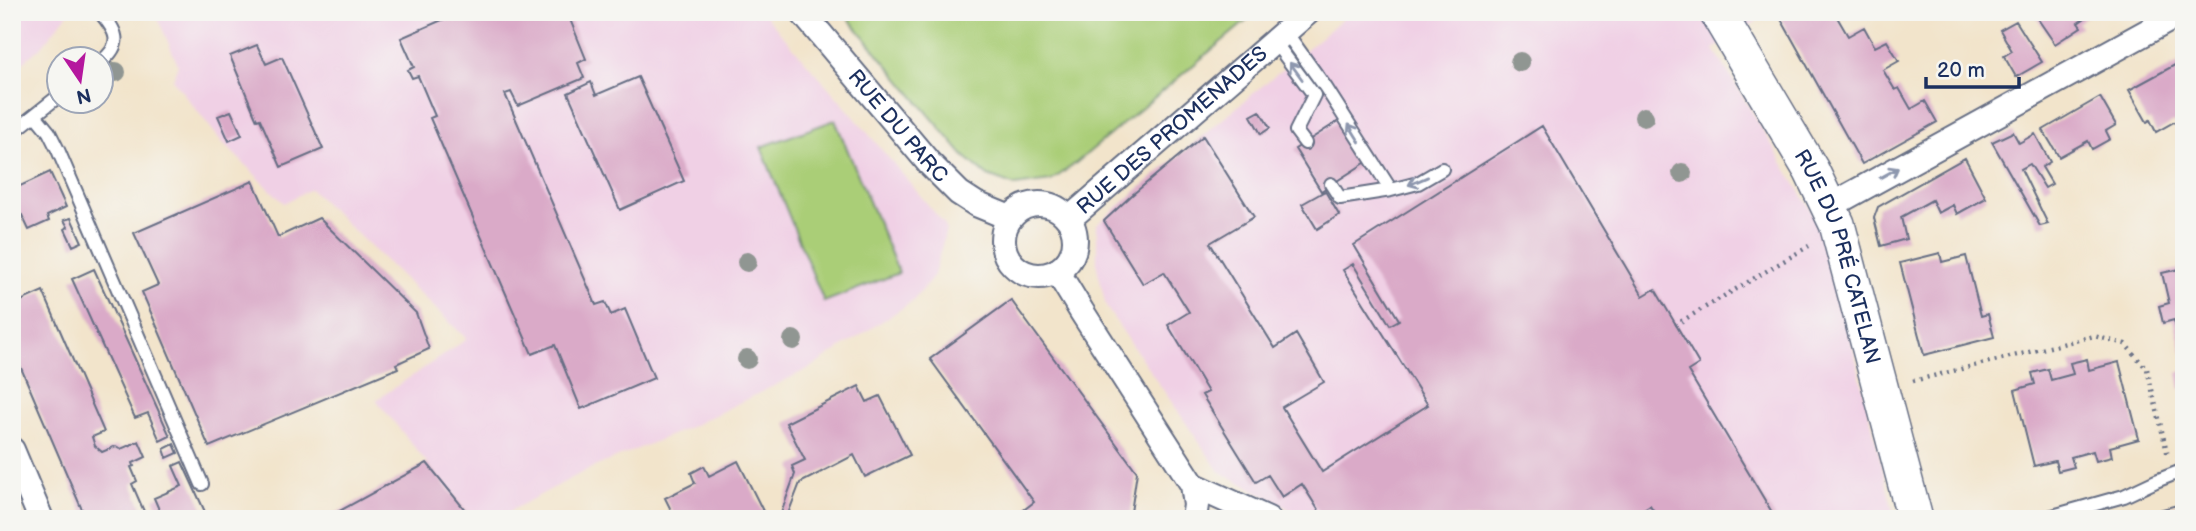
<svg xmlns="http://www.w3.org/2000/svg" width="2196" height="531" viewBox="0 0 2196 531" font-family="'Balsamiq Sans',sans-serif">
  <style>
    .built { fill: #f0d0e5 }
    .green { fill: #aace77; stroke: #627e6a; stroke-width: 2 }
    .building { fill: #daaac8 }
    .lines { fill: none; stroke-linecap: round; stroke-linejoin: round }
    .lane-casing { stroke: #666e84; stroke-width: 16 }
    .street-casing { stroke: #666e84; stroke-width: 28 }
    .secondary-casing { stroke: #666e84; stroke-width: 38 }
    .path { stroke: #666e84; stroke-width: 4.5; stroke-dasharray: 2 5; stroke-linecap: butt }
    .lane { stroke: #fff; stroke-width: 12 }
    .street { stroke: #fff; stroke-width: 24 }
    .secondary { stroke: #fff; stroke-width: 35 }
    .tree { fill: #909692 }
    .oneway { stroke: #8d97ae }
    .labels { text-anchor: middle; stroke-width: 6; stroke-linejoin: round; paint-order: stroke }
    .street-label { font-size: 21px; fill: #1b2f5e; stroke: #f6f6f2 }
  </style>
  <rect width="100%" height="100%" fill="#f6f6f2"/>
  <filter id="ink" filterUnits="userSpaceOnUse"><feTurbulence type="fractalNoise" baseFrequency=".0143" numOctaves="2"/><feDisplacementMap in="SourceGraphic" scale="14" xChannelSelector="R" yChannelSelector="G"/><feConvolveMatrix kernelMatrix="1 2 1 2 8 2 1 2 1" color-interpolation-filters="sRGB"/></filter>
  <filter id="wash" filterUnits="userSpaceOnUse"><feTurbulence type="fractalNoise" baseFrequency=".00686" numOctaves="4" result="noise"/><feDisplacementMap in="SourceGraphic" scale="28" xChannelSelector="R" yChannelSelector="G"/><feGaussianBlur stdDeviation="1.57" result="paint"/><feColorMatrix in="noise" values="0 0 0 0 0 0 0 0 0 0 0 0 0 0 0 0 0 1.4 0 .05"/><feComposite in="paint" operator="in"/></filter>
  <g filter="url(#wash)">
    <rect width="100%" height="100%" fill="#f2e4cb"/>
    <path class="built" d="M12,12H69L43,45L12,72Z
      M155,12H762L851,113L945,225L946,230L934,275L913,301L812,367L688,428L587,470L495,519H473L376,400L467,339L310,189L284,203L221,141L173,80L178,65Z
      M1351,12H1771L1714,49L1825,233L1895,519H1307L1219,471L1106,307L1097,267V224Z"/>
    <path class="green" d="M843,12H1257L1076,163L1051,181L1015,186L988,176L963,155Z
      M835,120L899,273L824,302L761,147Z"/>
    <g id="blocks">
      <path class="building" d="M460,12H567L586,59L578,63L584,78L518,106L511,92L505,94L596,305L605,302L611,315L625,309L654,378L581,409L555,345L532,354L430,118L435,116L418,76L412,78L408,70L414,67L401,38Z
        M1777,12H1834L1848,36L1864,27L1875,47L1887,41L1899,61L1883,70L1895,90L1899,88L1911,109L1925,101L1937,122L1862,164Z
        M2033,12H2094L2078,23L2081,27L2055,44Z
        M2016,21L2042,62L2016,77L2004,56L2012,51L2000,30Z
        M257,45L266,64L282,57L323,149L281,167L260,119L257,120L230,56Z
        M2184,60V130L2179,122L2175,123L2174,122L2156,132L2150,120L2147,122L2129,90Z
        M638,77L684,181L620,210L568,93L591,82L596,95Z
        M2100,97L2116,125L2106,131L2110,139L2092,149L2088,141L2059,157L2043,130Z
        M231,111L242,135L229,141L218,116Z
        M1260,111L1270,128L1261,134L1251,116Z
        M1342,119L1368,161L1321,191L1295,149Z
        M1542,126L1643,296L1655,289L1699,364L1688,371L1776,519H1659L1650,505L1627,519H1324L1302,484L1282,497L1268,475L1256,482L1202,395L1208,392L1168,325L1189,312L1164,272L1143,284L1104,221L1132,195L1203,136L1254,217L1210,243L1275,348L1296,334L1324,382L1282,407L1322,472L1428,405L1343,270L1353,264L1390,325L1399,320L1354,245Z
        M2013,132L2019,143L2035,134L2050,162L2042,167L2052,184L2045,188L2030,164L2021,169L2048,224L2040,226L1992,142Z
        M1965,158L1986,198L1957,214L1953,205L1938,213L1932,200L1901,217L1906,239L1881,246L1874,218L1878,207Z
        M50,172L66,207L47,216L49,221L29,230L22,215L14,218L12,213V178L16,188Z
        M253,181L278,237L319,218L416,313L429,349L396,364L398,368L209,447L142,292L158,285L134,233Z
        M1325,191L1339,215L1317,229L1302,204Z
        M71,218L82,242L73,246L65,229L68,227L64,220Z
        M1940,253L1942,262L1966,256L1981,316L1988,314L1994,337L1924,355L1900,263Z
        M2184,268V354H2183L2174,320L2163,323L2159,306L2169,303L2162,273Z
        M94,269L170,436L160,441L148,413L135,418L72,279Z
        M43,291L104,432L92,437L95,446L102,452L116,446L121,449L139,441L146,457L133,463L134,466L131,467L137,481L132,484L146,516L138,519H86L12,347V305Z
        M1011,300L1137,472L1130,519H1012L1034,502L930,359Z
        M2087,359L2089,370L2119,362L2139,439L2110,447L2112,457L2096,461L2093,451L2071,457L2074,467L2058,471L2055,461L2034,466L2015,390L2035,384L2032,373L2048,369L2051,380L2073,374L2070,363Z
        M2184,371V388L2180,389L2177,373Z
        M859,386L867,402L880,396L910,455L865,477L854,455L800,483L786,519H779L795,474L792,466L805,460L786,423Z
        M174,444L178,453L167,458L164,449Z
        M738,461L767,519H659L672,512L665,498L695,483L691,473L704,466L709,476Z
        M182,462L206,514L199,519H163L154,498L182,486L173,466Z
        M427,463L470,516L465,519H325Z
        M2184,503V519H2130V518Z"/>
    </g>
  </g>
  <g filter="url(#ink)">
    <use href="#blocks" fill-opacity="0" stroke="#666e84" stroke-width="2"/>
    <g class="lines">
      <defs>
        <path id="lane" d="M100,12C116,31 124,43 102,61
          M1285,31L1326,88L1391,190
          M1274,41L1314,95L1296,131L1305,143
          M35,115L49,132L58,150L202,484
          M12,133L60,95
          M1331,184L1340,198L1391,190L1418,183L1442,169
          M2042,519L2124,496L2156,481L2184,470"/>
        <g id="street">
          <path id="s1" d="M802,12L929,163L959,193L976,204L1010,218"/>
          <circle cx="1039" cy="240" r="36"/>
          <path d="M1830,206L2183,12"/>
          <path id="s2" d="M1069,219L1308,12"/>
          <path d="M1057,271L1082,312L1193,485L1196,505L1194,519"/>
          <path d="M12,450L41,519"/>
          <path d="M1193,485L1268,519"/>
        </g>
        <g id="secondary">
          <path id="s3" d="M1717,12L1811,170L1837,224L1915,519"/>
        </g>
      </defs>
      <use href="#lane" class="lane-casing"/>
      <use href="#street" class="street-casing"/>
      <use href="#secondary" class="secondary-casing"/>
      <path class="path" d="M1675,325L1809,246
        M1913,381L2094,336L2125,344L2147,369L2168,456"/>
      <use href="#lane" class="lane"/>
      <use href="#street" class="street"/>
      <use href="#secondary" class="secondary"/>
    </g>
    <g class="tree">
      <circle cx="1520" cy="62" r="10"/>
      <circle cx="116" cy="72" r="10"/>
      <circle cx="1644" cy="117" r="10"/>
      <circle cx="1682" cy="173" r="10"/>
      <circle cx="747" cy="262" r="10"/>
      <circle cx="793" cy="340" r="10"/>
      <circle cx="747" cy="359" r="10"/>
    </g>
    <defs><path id="oneway-shaft" d="M-6 0H5M1.5-3L5.5 0L1.5 3" fill="none" stroke-width="1.6" stroke-linecap="round" stroke-linejoin="round" transform="scale(1.75)"/></defs>
    <g class="oneway">
      <use href="#oneway-shaft" transform="translate(1296 71) rotate(-126)"/>
      <use href="#oneway-shaft" transform="translate(1354 133) rotate(-122)"/>
      <use href="#oneway-shaft" transform="translate(1889 173) rotate(-29)"/>
      <use href="#oneway-shaft" transform="translate(1418 181) rotate(157)"/>
    </g>
  </g>
  <g class="labels">
    <g class="street-label">
      <text dy="7" stroke="none"><textPath href="#s1" startOffset="149">RUE DU PARC</textPath></text>
      <text dy="7" stroke="none"><textPath href="#s2" startOffset="136">RUE DES PROMENADES</textPath></text>
      <text dy="7" stroke="none"><textPath href="#s3" startOffset="275">RUE DU PRÉ CATELAN</textPath></text>
    </g>
  </g>
  <rect width="2196" height="531" fill="none" stroke="#f6f6f2" stroke-width="42"/>
  <g transform="translate(80 80) rotate(167)"><circle r="33" fill="#f6f6f2" stroke="#9ea6b7" stroke-width="2"/>
  <path d="M0-5L12 26L0 18L-12 26Z" fill="#b5179e"/>
  <text y="-10" font-size="19" font-weight="bold" text-anchor="middle" fill="#1b2f5e">N</text>
  </g>
  <path d="M1926 77v10h93v-10" fill="none" stroke="#1b2f5e" stroke-width="3.5"/>
  <text x="1937" y="77" font-size="21" fill="#1b2f5e" stroke="#f6f6f2" stroke-width="5" paint-order="stroke">20 m</text>
</svg>
